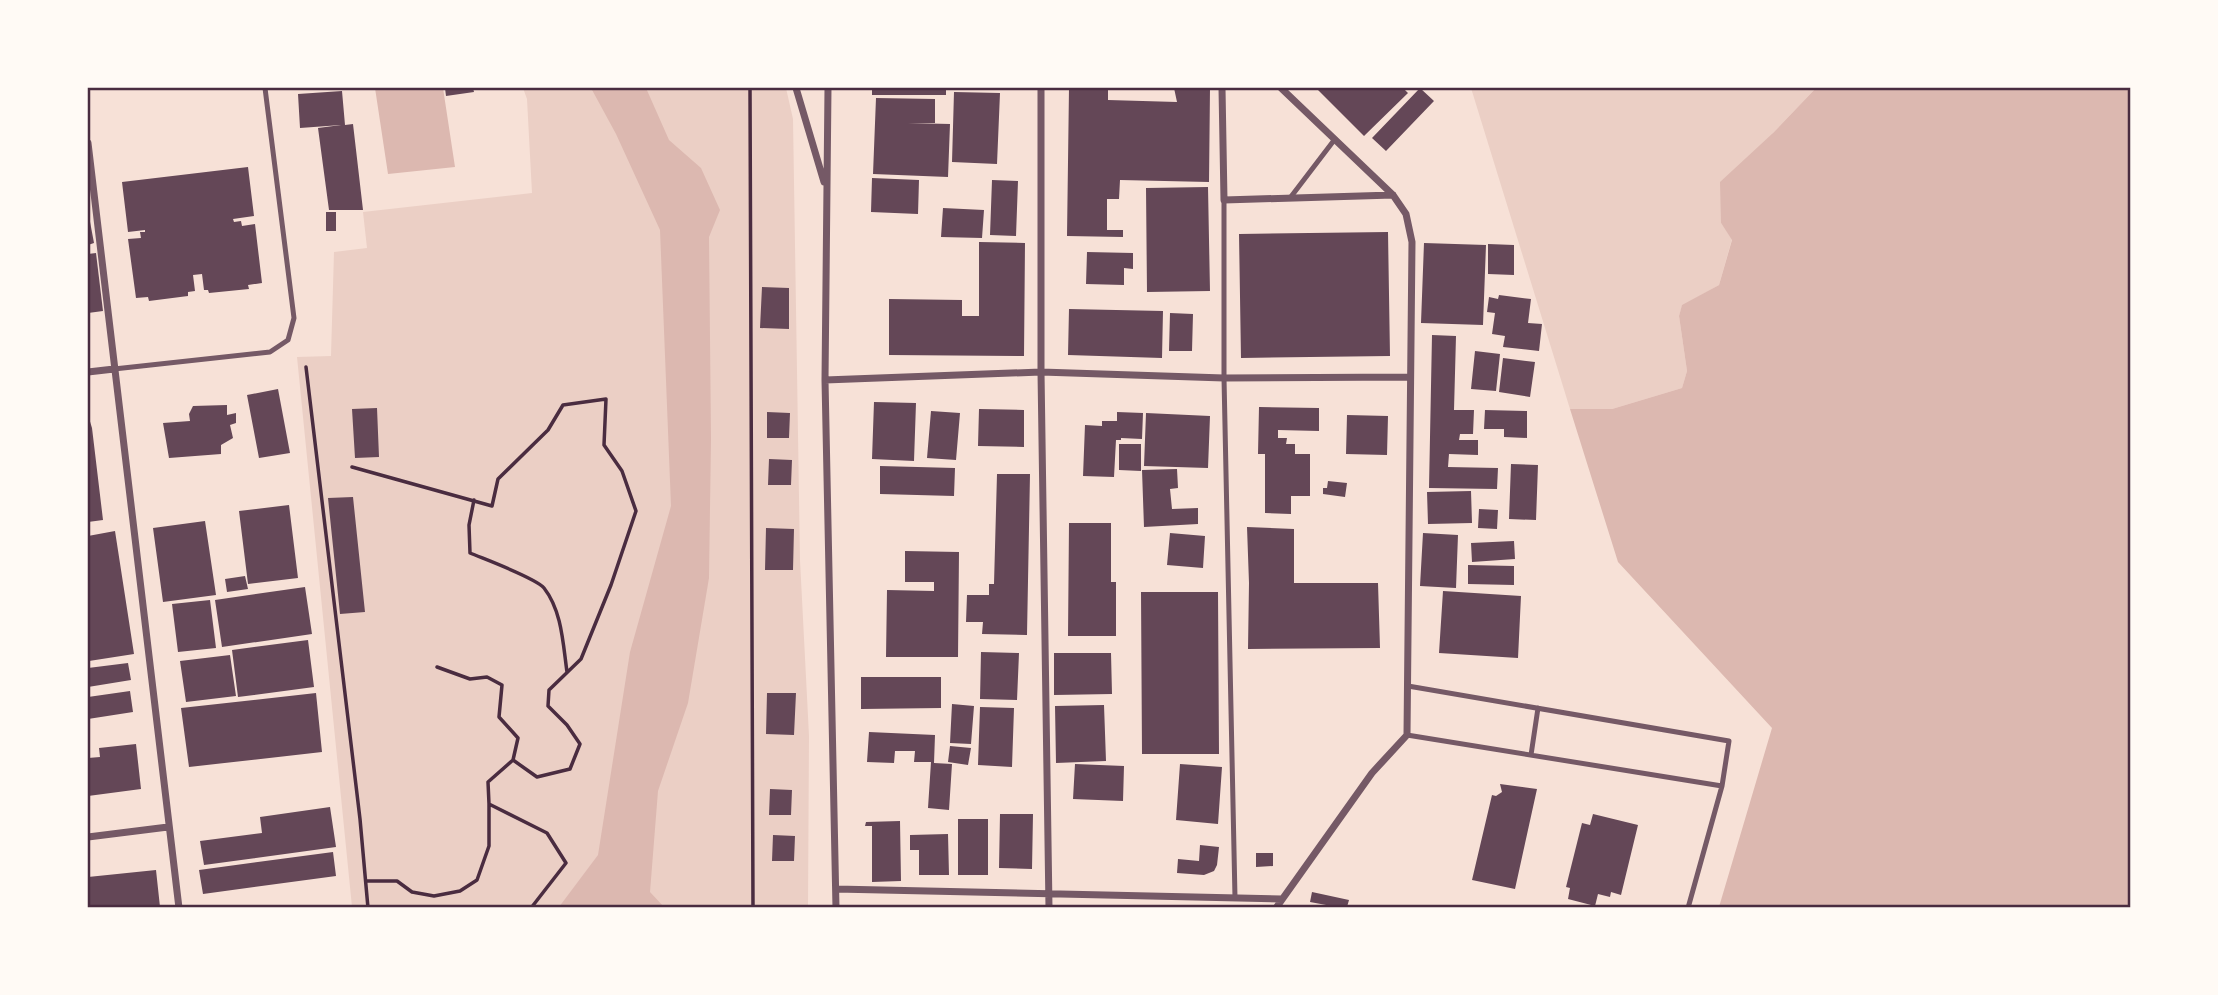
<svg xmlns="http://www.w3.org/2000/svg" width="2218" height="995" viewBox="0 0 2218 995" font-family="'Fira Sans',sans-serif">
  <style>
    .green { fill: #ebcfc5 }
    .water { fill: #dcb8b0 }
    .building { fill: #644757 }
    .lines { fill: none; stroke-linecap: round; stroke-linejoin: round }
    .path { stroke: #4a2c40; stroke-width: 3.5 }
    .service { stroke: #755966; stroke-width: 5 }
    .minor { stroke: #755966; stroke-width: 7 }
    .neatline { fill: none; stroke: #4a2c40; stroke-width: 2.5 }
  </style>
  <rect width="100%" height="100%" fill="#f7e1d7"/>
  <path class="green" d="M523,88H786L793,119L800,560L809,736L808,907H352L297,357L331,356L334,252L367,248L363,212L532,193L527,99Z
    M1471,88H1816L1773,133L1721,223L1732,239L1719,285L1682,306L1679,316L1687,371L1682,388L1612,409H1570Z"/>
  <path class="water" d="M375,88H443L455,167L388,174Z
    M591,88H646L669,140L701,168L720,210L709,237L711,439L709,578L688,703L658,791L650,892L664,907H559L598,855L630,652L671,506L660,230L616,134Z
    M1816,88H2130V907H1719L1772,728L1618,562L1570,409H1612L1682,388L1687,371L1679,316L1682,305L1719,285L1732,240L1721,223L1720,182L1773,133Z"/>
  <path class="building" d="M445,88H473L474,92L446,96Z
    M872,88H946V95H872Z
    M1069,88H1108V100L1177,102L1174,88H1210L1209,182L1120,180L1119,199H1107V230H1123V237L1067,236Z
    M1316,88H1403L1408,93L1364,136Z
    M1420,88L1434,101L1386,151L1372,138Z
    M342,91L345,125L353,124L363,210H329L318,128L341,125L300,128L298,94Z
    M954,92L1000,93L997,164L952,162Z
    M876,98L935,99V123H908L950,124L948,177L873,174Z
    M248,167L254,216L233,219L234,222L241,221L242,226L255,224L262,283L248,285L249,289L209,293L208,290H204L202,274L193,275L195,291L188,292V296L149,301L148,297L136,298L128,239L141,238L140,232H145V230L128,232L122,182Z
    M872,178L919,180L918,214L871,212Z
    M992,180L1018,181L1016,236L990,235Z
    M1208,187L1210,291L1147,292L1146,188Z
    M943,208L984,210L982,238L941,237Z
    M88,211L94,243L88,245Z
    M326,212H336V231H326Z
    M1388,232L1390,356L1241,358L1239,234Z
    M979,242L1025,243L1024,356L889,355V299L962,300V316H979Z
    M1424,243L1486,245L1483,325L1421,323Z
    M1488,244L1514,245V275L1488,274Z
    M1087,252L1133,253V269L1124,268V285L1086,284Z
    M96,253L103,311L88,313V254Z
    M762,287L789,288V329L760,328Z
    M1499,295L1531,299L1528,323L1542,324L1539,351L1503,347L1505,336L1492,334L1495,313L1487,312L1489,297L1498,299Z
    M1069,309L1163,311L1162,358L1068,355Z
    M1170,313L1193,314L1192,351H1169Z
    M1432,335L1456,336L1454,410H1474L1473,434H1460L1459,440H1478V455L1449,454L1448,467L1498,468L1497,489L1429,488Z
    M1475,351L1500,354L1496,391L1471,389Z
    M1503,358L1535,362L1530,397L1499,392Z
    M278,389L290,453L259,458L247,395Z
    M874,402L916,403L914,461L872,459Z
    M227,405V415L236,413V423L230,425L233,438L221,445V454L169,458L163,423L190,421L189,414L193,406Z
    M1259,407L1319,408V431L1278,430V438H1287L1286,444H1295V454H1310V496H1291V514L1265,513V454H1258Z
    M377,408L379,457L355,458L352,409Z
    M979,409L1024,410V447L978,446Z
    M1485,410L1527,411V438L1504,437V429H1484Z
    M931,411L960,413L956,460L927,458Z
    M767,412L790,413L789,438H767Z
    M1117,412L1143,413L1142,439L1121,438V440H1116L1114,477L1083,476L1085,425L1102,426V421H1117Z
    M1146,413L1210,416L1208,468L1144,466Z
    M88,415L92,428L103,520L88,522Z
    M1347,415L1388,416L1387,455L1346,454Z
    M1119,444H1141V471L1119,470Z
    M769,459L792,460L791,485H768Z
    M1511,464L1538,465L1536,520L1509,519Z
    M880,466L955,468L954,496L880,494Z
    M1177,469L1178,488L1170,489L1172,509L1198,508V524L1144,527L1142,470Z
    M997,474H1030L1027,635L982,634L983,622H966L967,595H989V584H994Z
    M1328,481L1347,483L1345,497L1323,494V488H1327Z
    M1471,491L1472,523L1428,524L1427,492Z
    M353,497L365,612L340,614L328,498Z
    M289,505L298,578L248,584L239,511Z
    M1479,509L1498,510L1497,529L1478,528Z
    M205,521L216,595L163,602L153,528Z
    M1069,523H1111V582H1116V636H1068Z
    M1247,527L1294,529V583H1378L1380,648L1248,649L1249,583Z
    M766,528L794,529L793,570H765Z
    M115,531L134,654L89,661L88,648V536Z
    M1170,533L1205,536L1203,568L1167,565Z
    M1423,533L1458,535L1456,588L1420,586Z
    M1514,541L1515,559L1472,562L1471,543Z
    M905,551L959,552L958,657H886L887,590L934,591V582H905Z
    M1468,565L1514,566V585L1468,584Z
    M245,576L248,589L227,592L225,579Z
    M305,587L312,634L222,647L215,600Z
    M1443,591L1521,596L1518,658L1439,653Z
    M1141,592H1218L1219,754H1142Z
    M210,600L216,648L178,652L172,604Z
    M308,640L314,687L238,697L232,650Z
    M981,652L1019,653L1017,700L980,699Z
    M1054,653H1111L1112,694L1054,695Z
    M230,655L236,696L186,702L180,661Z
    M128,663L131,680L88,687V668Z
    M861,677H941V708L861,709Z
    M130,691L133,712L88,719V697Z
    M316,693L322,752L189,767L181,708Z
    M767,693H796L794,735L766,734Z
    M952,704L974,706L971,744L950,743Z
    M1104,705L1106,761L1056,763L1055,706Z
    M980,707L1014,708L1012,767L978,765Z
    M869,732L935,735L934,763L952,764L949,810L928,808L931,762H914L915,751H895L894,763L867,762Z
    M136,744L141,789L88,796V758L100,757L99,748Z
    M950,746L971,748L968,765L948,762Z
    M1075,764L1124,766L1123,801L1073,799Z
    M1180,764L1222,767L1218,824L1176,820Z
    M1500,784L1537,789L1515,889L1472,880L1492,795L1496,796L1502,792Z
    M770,789L792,790L791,815H769Z
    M330,807L336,847L204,865L200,841L262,833L260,817Z
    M1000,814H1033L1032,869L999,868Z
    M1593,814L1638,825L1621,895L1611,892L1610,897L1598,894L1595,906L1568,899L1570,888L1566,887L1582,823L1590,825Z
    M958,819H988V875H958Z
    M900,821L901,881L872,882V826H865L866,822Z
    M948,834L949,875H919V850H910V835Z
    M773,835L795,836L794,861H772Z
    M1200,845L1219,847L1217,865L1214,871L1204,875L1177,873L1178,859L1199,861Z
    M333,852L336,876L203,894L199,870Z
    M1256,853H1273V866L1256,867Z
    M156,870L160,907H88V877Z
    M1312,892L1349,900L1347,907H1337L1310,902Z"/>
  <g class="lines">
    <path class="path" d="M750,88L753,908
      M306,367L360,819L368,908
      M352,467L492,506L498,479L548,430L563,405L606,399L604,445L622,471L636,511L611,585L581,659L549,690L548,706L567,725L580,744L570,769L537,777L513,760
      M474,500L469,525L470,553C484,559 536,578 544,588C562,611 563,644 567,672
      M437,667L470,679L487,677L502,685L499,717L518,738L513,760L488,782L489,804
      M366,881H397L412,892L434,896L460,891L477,880L489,846V804L547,833L566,863L531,908"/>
    <path class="service" d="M1290,198L1335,139
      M1224,200V378L1235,898
      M114,369L270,352L288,340L294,318L265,88
      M1408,686L1729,741L1722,786L1688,908
      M1407,735L1722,786
      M1531,755L1538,708"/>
    <path class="minor" d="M796,88L824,182
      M828,88L825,380L836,908
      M1041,88V372L1049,908
      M1222,88L1224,200L1393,195
      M88,143L179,908
      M88,372L114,369
      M825,380L1041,372L1224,378L1409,377
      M88,837L168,827
      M836,889L1282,899
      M1276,908L1372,773L1407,735L1412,242L1406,214L1393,195L1281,88"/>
  </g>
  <rect width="2218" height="995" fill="none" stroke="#fffaf5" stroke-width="178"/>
  <rect x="89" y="89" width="2040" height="817" class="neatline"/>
</svg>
